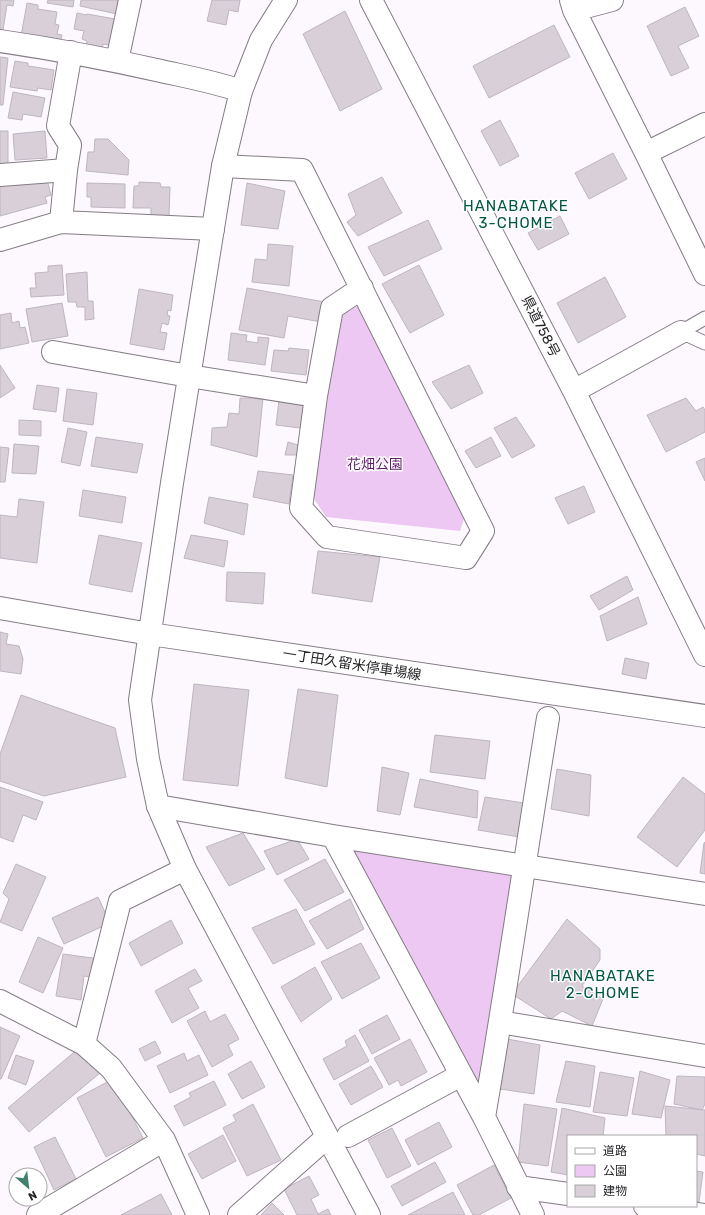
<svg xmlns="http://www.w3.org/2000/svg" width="705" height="1215" viewBox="0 0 705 1215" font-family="Rubik,'Noto Sans JP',sans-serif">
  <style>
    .green { fill: #edc8f2 }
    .building { fill: #d8cfd9; stroke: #beb5c0 }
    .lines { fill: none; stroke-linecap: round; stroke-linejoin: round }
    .lane-casing { stroke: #847c85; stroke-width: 15 }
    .street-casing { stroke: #847c85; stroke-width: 24 }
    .secondary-casing { stroke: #847c85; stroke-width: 24 }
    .lane { stroke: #fff; stroke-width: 13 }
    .street { stroke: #fff; stroke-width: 22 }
    .secondary { stroke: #fff; stroke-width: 22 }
    .labels { text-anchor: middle; stroke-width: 3; stroke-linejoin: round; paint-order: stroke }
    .street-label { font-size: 14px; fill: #272428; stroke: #fff }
    .park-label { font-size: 14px; fill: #621f6c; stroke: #fff }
    .neighbourhood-label { font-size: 15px; letter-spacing: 1px; fill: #005845; stroke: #fff }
  </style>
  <rect width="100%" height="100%" fill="#fdf8fe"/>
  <path class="green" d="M358,306L466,513L460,531L326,517L312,496L337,317Z
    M347,845L518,871L480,1094Z"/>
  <path class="building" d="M0,0H14L13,6L7,5L3,30H0Z
    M48,0H74L73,7L47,3Z
    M81,0H121L117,14L80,6Z
    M212,0H240L238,12L229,10L226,25L207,21Z
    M27,3L38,5V9L57,12L55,24L59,25L57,34L62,35L60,43L21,36Z
    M685,7L699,36L678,46L689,68L671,76L647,26Z
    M345,11L382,89L340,111L303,34Z
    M77,13L87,15V14L115,19L109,45L103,44L102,50L86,47L87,41L82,39L84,31L74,29Z
    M554,25L570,57L489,98L473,66Z
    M0,57L8,58L3,105H0Z
    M15,61L28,63V66L54,70L51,90L38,88L37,91L10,87Z
    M13,92L45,98L41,117L23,114L22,120L8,118Z
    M500,120L519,156L500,166L481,131Z
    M0,131H8V164H0Z
    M45,131L47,158L15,160L13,134Z
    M95,139H108L129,160L128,175L86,171L88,152H94Z
    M613,153L627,179L589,199L575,173Z
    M39,176L47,180L51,195L45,197L47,203L0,216V186Z
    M382,177L402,213L358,236L347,222L356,215L348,194Z
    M139,182L160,183L161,187H170L169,216H151V208H133L134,186H139Z
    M87,183L125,184V208L91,207V197H87Z
    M247,183L285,191L278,229L241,225Z
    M560,216L569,234L538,250L528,233Z
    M428,220L442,249L384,276L368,247Z
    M268,244L293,246L289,286L252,282L255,259L267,260Z
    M62,265L64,295L31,297L30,288H36L35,273L48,272V266Z
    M419,265L444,315L410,333L382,284Z
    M87,272L88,301H93L94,319L85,320V307H77L76,302H68L66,274Z
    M605,277L626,317L578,343L557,303Z
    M247,288L325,302L321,322L288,316L284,338L239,330Z
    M139,289L173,295L171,311L168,310L167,315L170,316L168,325L162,323L160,332L167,333L164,350L130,344Z
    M62,303L68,336L32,342L26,309Z
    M11,313L12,323L19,321L20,328L25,327L29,343L0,349V315Z
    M231,333L247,335L246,341L258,343V337L269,338L265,365L228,360Z
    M289,348L309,350L306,375L271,371L274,350L288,351Z
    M0,365L15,388L0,398Z
    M469,365L483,393L451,409L432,382Z
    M37,385L59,388L56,412L33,409Z
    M67,389L97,393L93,425L63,421Z
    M240,398H263L257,457L211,445L212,428L227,427L229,413L239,414Z
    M686,398L696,411L703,407L705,410V432L666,452L647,415Z
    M279,400L305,406L300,428L276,425Z
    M516,417L535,446L512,458L494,428Z
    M19,420L41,421V436L19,435Z
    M68,428L87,432L80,466L61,462Z
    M96,437L143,444L137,473L91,466Z
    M491,437L501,456L476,468L465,451Z
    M288,442L298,445V455H285Z
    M14,444L39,446L36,474L12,473Z
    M0,447L9,448L5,482H0Z
    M705,458V481L696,462Z
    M258,471L293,475L289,504L253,497Z
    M584,486L595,512L568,524L555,498Z
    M83,490L126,497L122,523L79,516Z
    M209,497L248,504L244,535L204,523Z
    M19,499L44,502L37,563L0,558V515L17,517Z
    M99,535L142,543L132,592L89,584Z
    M191,535L228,541L224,567L184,558Z
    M318,551L380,557L372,602L312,593Z
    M227,572L265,573L263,604L226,601Z
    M627,576L633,590L599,610L590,596Z
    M638,597L647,624L607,641L600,616Z
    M0,632L8,634L6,644L19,646L23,659L21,674L0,671Z
    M625,658L649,663L646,679L622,674Z
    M194,684L249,690L238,786L183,780Z
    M298,689L338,695L327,787L285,778Z
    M21,695L115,728L126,777L44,796L0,781V754Z
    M435,735L490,741L485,779L430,772Z
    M382,767L409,773L400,815L377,811Z
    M557,769L591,775L589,816L551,809Z
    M683,777L705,794V830L677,867L637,837Z
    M420,779L478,791L477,818L414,807Z
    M0,787L43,802L36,820L23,815L13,842L0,837Z
    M485,797L524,803L519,837L478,830Z
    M243,833L265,869L229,886L206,847Z
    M297,839L309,859L277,875L264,851Z
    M705,842V874L700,873L704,843Z
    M325,859L344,892L305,911L284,880Z
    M16,864L46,877L22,931L0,922L9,899L3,893Z
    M98,897L110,923L64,944L52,918Z
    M350,899L364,929L327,949L309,921Z
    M296,909L315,944L273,964L252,928Z
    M567,919L600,949V960L582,986L603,999L592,1026L562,1011L551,1019L512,994Z
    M171,920L183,943L141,966L129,943Z
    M38,937L63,948L43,993L19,982Z
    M361,943L380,978L342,999L321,962Z
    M63,954L100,959L97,978L84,976L81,1000L56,996Z
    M315,967L332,999L301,1022L281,987Z
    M195,969L202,981L188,988L199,1008L172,1023L155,991Z
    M205,1011L210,1022L225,1014L239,1039L228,1045L233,1055L212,1067L187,1021Z
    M387,1015L400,1039L372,1054L359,1030Z
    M0,1027L20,1036L1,1079H0Z
    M355,1035L369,1061L334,1080L323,1059L347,1046L345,1041Z
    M410,1039L427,1072L401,1086L398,1080L389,1085L374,1058Z
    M507,1039L540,1045L534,1094L500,1089Z
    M155,1041L161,1053L145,1061L139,1049Z
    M79,1048L100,1073L29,1132L8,1108Z
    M184,1053L187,1061L199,1055L208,1075L170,1093L157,1066Z
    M16,1055L34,1061L26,1085L8,1078Z
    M251,1061L265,1087L242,1099L228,1074Z
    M566,1061L595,1066L590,1107L556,1102Z
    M371,1066L383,1087L351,1105L339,1084Z
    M640,1071L670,1080L661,1118L632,1114Z
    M600,1072L634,1078L627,1116L593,1112Z
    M677,1076L705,1077V1104L702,1110L674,1104Z
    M113,1079L143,1138L106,1157L77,1098Z
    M214,1081L226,1105L184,1126L174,1106L191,1097L189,1093Z
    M253,1104L281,1160L247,1176L223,1128L236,1121L233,1115Z
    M524,1104L557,1109L548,1166L518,1162Z
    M665,1106L705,1110V1156L696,1154V1136H666Z
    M562,1108L605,1118L603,1136H568V1175L551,1172Z
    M439,1122L452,1147L418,1165L405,1140Z
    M392,1128L411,1166L387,1178L368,1140Z
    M223,1135L236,1161L202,1179L188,1154Z
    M55,1137L76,1179L54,1190L34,1147Z
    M435,1162L446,1182L402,1206L391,1186Z
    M494,1165L511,1198L479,1215H473L457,1185Z
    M696,1171L703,1172L699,1202H696Z
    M309,1176L319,1195L311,1199L318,1214L328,1209L331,1215H297L284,1189Z
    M453,1192L465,1215H408Z
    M161,1194L172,1215H121Z
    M272,1203L284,1215H261Z"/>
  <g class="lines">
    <defs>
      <path id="lane" d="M681,332L705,318
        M681,332L705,343"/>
      <path id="street" d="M571,0L574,10L646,153L705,274
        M574,10L612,0
        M0,41C54,49 108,59 161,71C188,77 215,82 241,91
        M71,52L58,126L70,145L66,170L61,222L213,229
        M117,61L130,0
        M646,153L705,124
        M223,166L302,170L483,531L466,558L327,537L301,508L316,396L332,308L362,288
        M0,175L66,170
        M0,240L61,222
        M53,352L189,376L316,396
        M158,806L333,836L705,894
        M333,836L484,1117L533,1215
        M0,1001L84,1044L111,1068L164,1140L198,1215
        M500,1022L705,1056
        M84,1044L120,901L185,869
        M484,1117C507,985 526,851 548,718
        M348,1136L461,1075
        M518,1187L568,1194
        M645,1206L704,1215
        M38,1215L164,1140
        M239,1215L327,1137"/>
      <path id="secondary" d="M286,0L261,40L241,91L223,166L172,483L140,700L148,759L158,806L185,869L369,1215
        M371,0L574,391L705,655
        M574,391L681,332
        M0,608L150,634L705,716"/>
    </defs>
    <use href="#lane" class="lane-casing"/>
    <use href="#street" class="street-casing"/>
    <use href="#secondary" class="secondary-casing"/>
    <use href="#lane" class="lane"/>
    <use href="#street" class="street"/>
    <use href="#secondary" class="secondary"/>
  </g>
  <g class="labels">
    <g class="street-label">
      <text transform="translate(541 326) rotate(63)" y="5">県道758号</text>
      <text transform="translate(352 664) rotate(9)" y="5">一丁田久留米停車場線</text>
    </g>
    <g class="park-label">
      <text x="375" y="469">花畑公園</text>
    </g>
    <g class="neighbourhood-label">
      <text x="516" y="211">HANABATAKE<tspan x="516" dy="17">3-CHOME</tspan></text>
      <text x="603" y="981">HANABATAKE<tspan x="603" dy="17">2-CHOME</tspan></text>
    </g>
  </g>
  <rect x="567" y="1135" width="130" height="72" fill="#ffffff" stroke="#a9a7a9"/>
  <rect x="575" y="1148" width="20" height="6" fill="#ffffff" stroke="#a9a7a9"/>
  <text x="603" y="1155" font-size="12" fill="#272428">道路</text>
  <rect x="575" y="1165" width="20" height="12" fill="#edc8f2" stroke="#a9a7a9"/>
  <text x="603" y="1175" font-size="12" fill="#272428">公園</text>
  <rect x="575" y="1185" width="20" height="12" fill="#d8cfd9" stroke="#a9a7a9"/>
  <text x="603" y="1195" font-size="12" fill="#272428">建物</text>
  <g transform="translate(28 1187) rotate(152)"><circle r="19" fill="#ffffff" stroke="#a9a7a9"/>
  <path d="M0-3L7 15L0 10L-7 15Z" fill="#41806d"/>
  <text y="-6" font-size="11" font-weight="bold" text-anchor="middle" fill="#272428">N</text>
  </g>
</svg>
